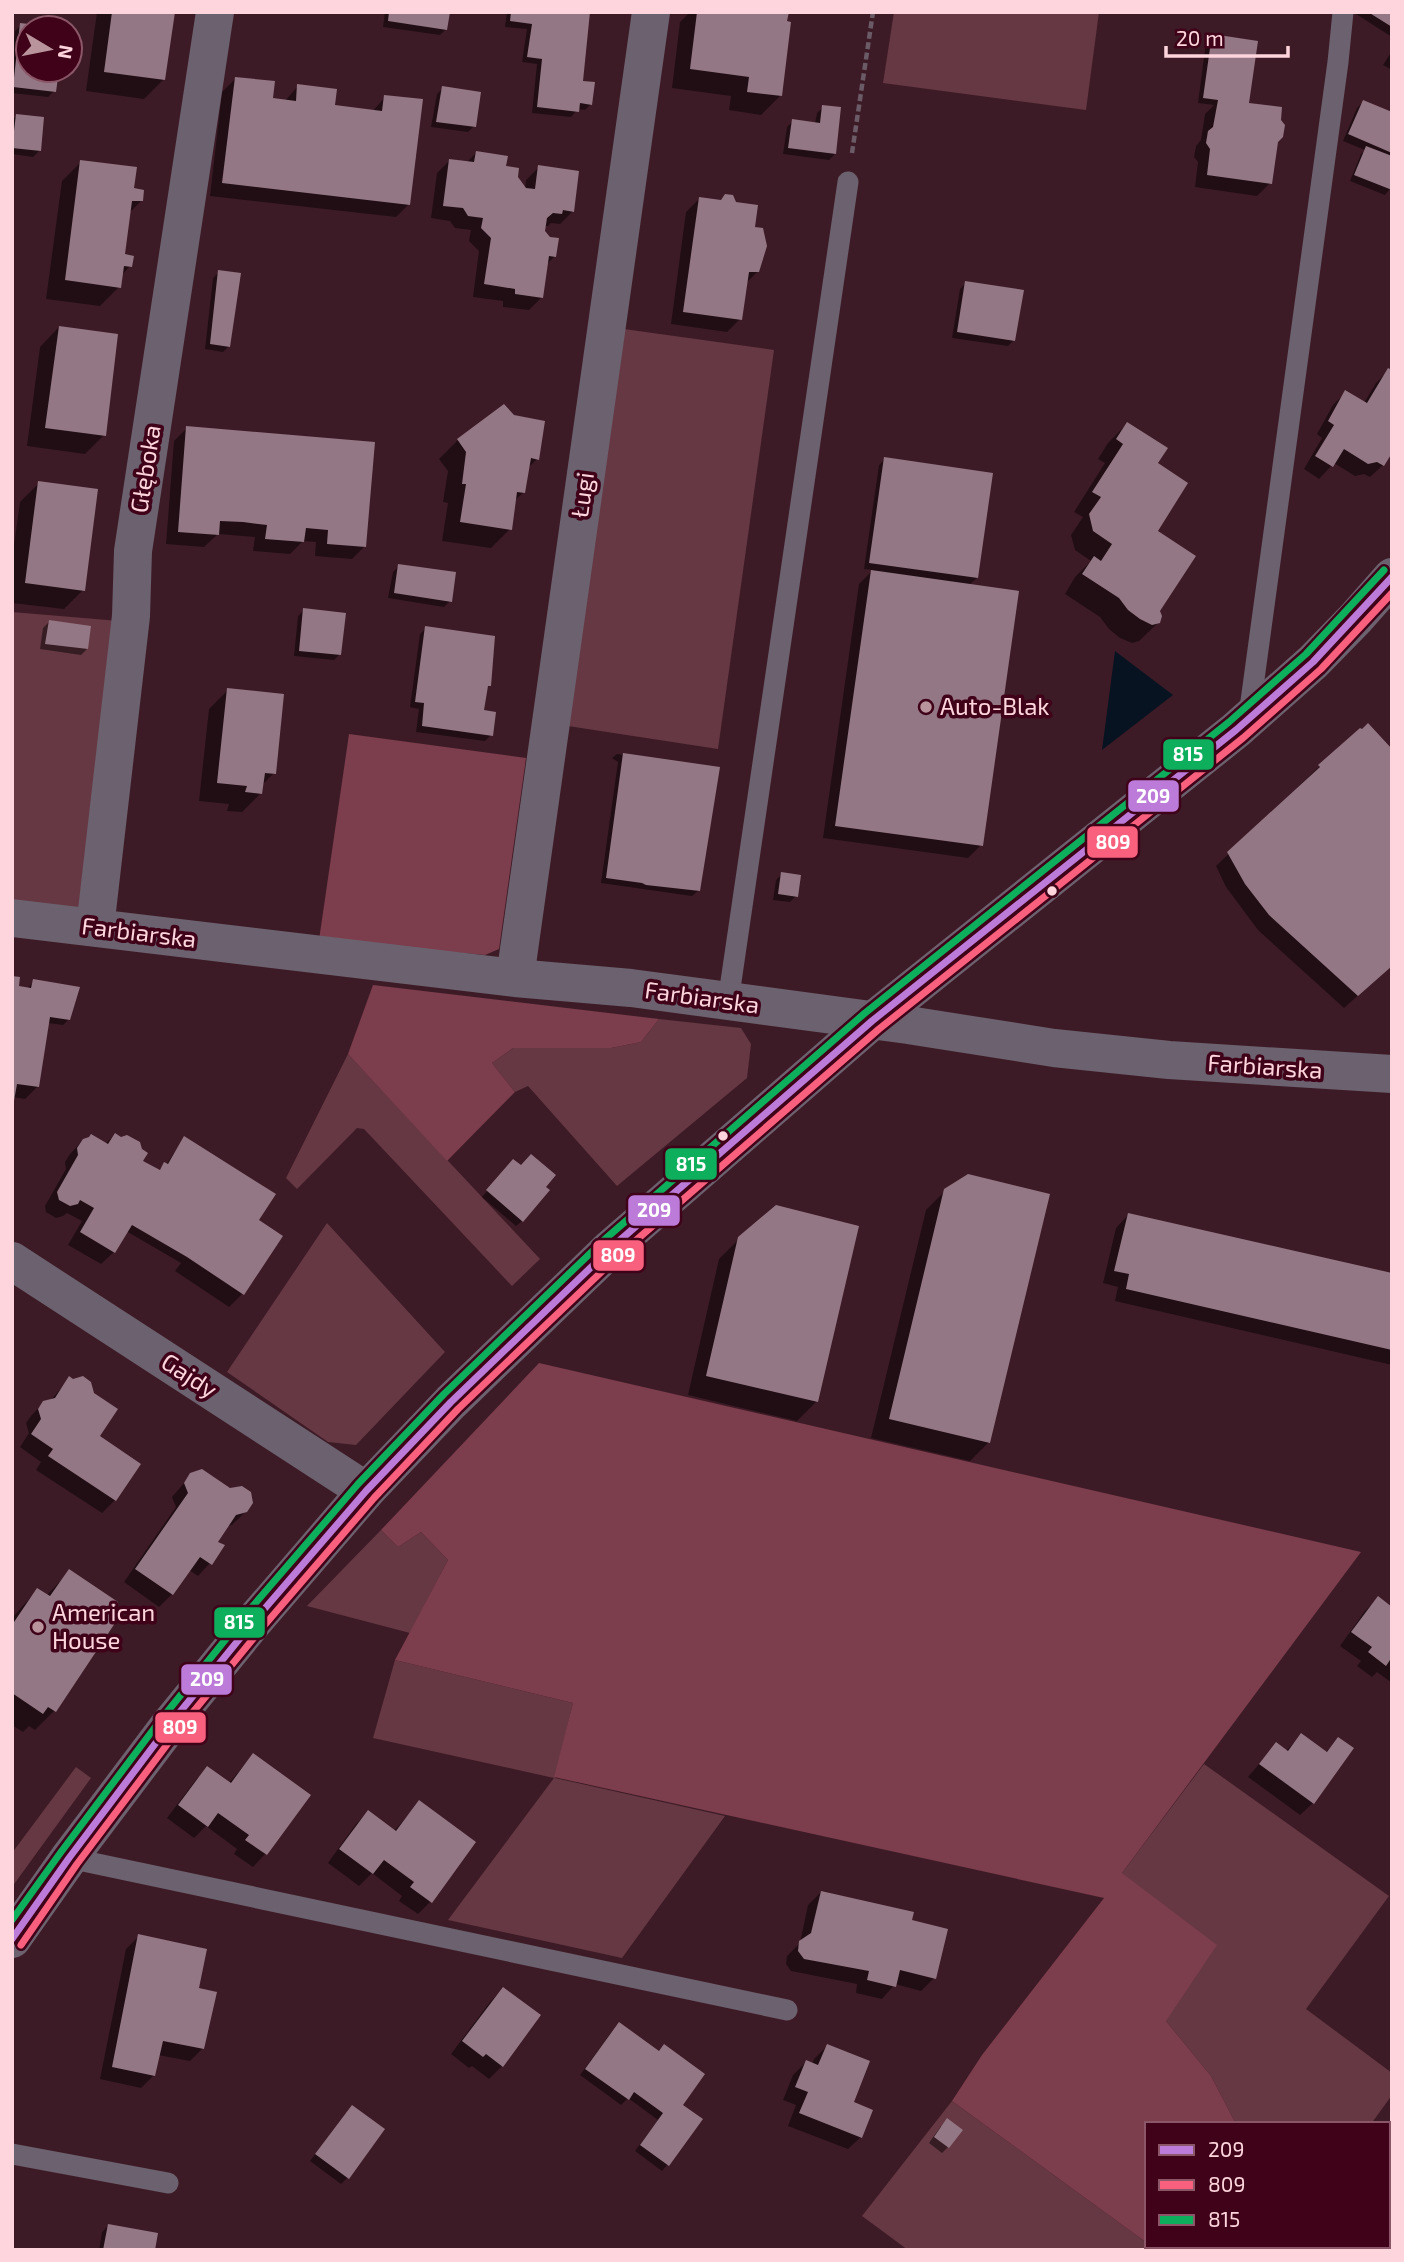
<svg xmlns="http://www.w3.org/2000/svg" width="1404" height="2262" viewBox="0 0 1404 2262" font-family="'Exo 2',sans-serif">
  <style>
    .green { fill: #653843 }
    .forest { fill: #7c3d4d }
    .water { fill: #081321 }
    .shadow { fill: #0007 }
    .building { fill: #947784 }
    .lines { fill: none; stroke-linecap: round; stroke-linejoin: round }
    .path { stroke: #6a5b66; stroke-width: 4.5; stroke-dasharray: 7 3.5; stroke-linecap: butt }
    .service { stroke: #6c616e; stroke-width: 21 }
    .minor { stroke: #6c616e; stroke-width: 38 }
    .tertiary { stroke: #6c616e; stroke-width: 38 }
    .bus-1-casing { stroke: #3f0218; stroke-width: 12 }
    .bus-2-casing { stroke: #3f0218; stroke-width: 12 }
    .bus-3-casing { stroke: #3f0218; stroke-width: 12 }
    .bus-1 { stroke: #bd7bd9; stroke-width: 7 }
    .bus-2 { stroke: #f8607d; stroke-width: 7 }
    .bus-3 { stroke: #0daf5c; stroke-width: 7 }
    .poi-dot { fill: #ba949d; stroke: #3f0218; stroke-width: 2.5 }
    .bus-dot { fill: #fed5dd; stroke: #3f0218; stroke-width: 2.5 }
    .labels { text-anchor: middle; stroke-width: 7; stroke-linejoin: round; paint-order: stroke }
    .street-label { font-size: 24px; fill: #fed5dd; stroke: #3f0218 }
    .poi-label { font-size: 24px; fill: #fed5dd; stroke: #3f0218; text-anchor: start }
    .line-badge { stroke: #3f0218; stroke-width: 2.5 }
    .badge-label { font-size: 19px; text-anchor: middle; font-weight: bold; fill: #fff }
  </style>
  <rect width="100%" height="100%" fill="#3d1b26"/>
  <path class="green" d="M894,12H1099L1086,110L883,83Z
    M624,329L774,350L718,749L568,726Z
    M12,612L119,621L79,914L12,905Z
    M659,1019L741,1028L751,1044L747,1078L617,1186L528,1086L515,1092L492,1063L513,1048H611L641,1042Z
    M348,1054L540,1259L512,1286L364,1129L357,1128L297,1189L286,1178Z
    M327,1223L445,1352L356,1445L328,1442L227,1372Z
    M381,1530L398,1547L421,1532L448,1560L410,1633L307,1606Z
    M395,1660L573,1703L555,1778L725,1816L622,1958L448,1920L554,1778L373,1738Z
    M1204,1764L1389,1896L1306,2009L1392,2073V2095L1371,2124H1236L1211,2076L1166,2021L1122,1873Z
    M76,1767L91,1778L12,1887V1853Z
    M952,2101L1147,2243V2246L1156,2250H908L862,2216Z"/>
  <path class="forest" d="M349,734L526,758L499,949L485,955L319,940Z
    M373,985L659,1019L641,1042L611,1048H513L492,1063L515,1092L447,1161L348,1054Z
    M539,1363L1361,1552L1122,1873L1217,1945L1166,2021L1211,2076L1236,2124H1147V2243L952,2101L982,2055L1104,1898L554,1777L573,1703L395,1660L448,1560L421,1532L398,1547L381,1530Z
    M1151,2246H1281L1279,2250H1156Z"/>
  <path class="water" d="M1115,651L1173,695L1102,750Z"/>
  <path class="shadow" d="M97,12H173L163,80L144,99L86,91Z
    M385,12H448L446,29L440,35L383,27Z
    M507,12H589L581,83L591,104L585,110L578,109L571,117L532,113L537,64L522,62L527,29L505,27Z
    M690,12H787L780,96L761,115L729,110L731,96L672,88L680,22Z
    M1358,12H1392V37L1356,14Z
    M21,25L46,28H28V70H57L54,91L48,97L12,93V54L15,31Z
    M1213,36L1245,105L1276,142L1270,183L1257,196L1195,187L1198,162L1194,157L1196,146L1201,140L1205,114L1214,105L1198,103L1206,42Z
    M1392,51V70L1383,65Z
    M235,79L271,99L285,101L298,86L333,106L372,112L385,97L409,204L396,217L210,196L222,92Z
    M443,88L474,126L468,132L431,127L437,94Z
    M1363,102L1392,114V186L1385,195L1350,181L1361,154L1365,150L1343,141L1357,108Z
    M823,107L835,154L829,160L783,154L787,127L793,121L815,124L817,113Z
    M17,116L39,151L33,157L12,154V120Z
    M476,153L504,168L516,177L525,190L526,180L539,167L573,211L560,224L551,223L548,226H544V231L554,257L546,265L542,297L529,310L503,307V301L473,297L479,251L469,241L471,230L455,228L450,221L431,218L437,173L450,160L466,163Z
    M81,162L132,190L141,201L129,213L123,256L130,266L121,276L119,287L100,306L46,299L62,181Z
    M699,199L753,229L757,272L745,284L740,319L727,332L671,324L686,212Z
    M219,272L229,346L223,352L205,349L213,278Z
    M966,283L1014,340L1008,346L952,338L960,289Z
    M59,327L104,435L85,454L27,446L40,347Z
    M1389,370L1383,465L1370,477L1364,474L1355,476L1334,463L1319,479L1304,469L1322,438L1317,434L1333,405L1346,392L1364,403L1376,383Z
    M1127,424L1156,464L1159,622L1139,641L1132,643L1120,638L1109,629L1100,617L1065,594L1075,577L1091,561L1075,550L1071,535L1083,517L1074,512L1105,463L1098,459L1108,443Z
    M187,428L365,546L352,559L315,556L316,542L303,541L290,554L253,551L255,537L218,534L204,547L166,544L174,441Z
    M458,440L537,459L527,469L524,492L514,501L510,529L491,548L442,541L448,503L443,502L448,471L439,459Z
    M885,459L977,578L969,585L981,845L968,858L823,838L859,584L873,570L864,569L879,465Z
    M39,483L83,590L64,609L12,603V559L20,502Z
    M399,566L450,601L444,607L388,598L393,572Z
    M304,610L340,654L334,660L294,656L298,616Z
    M49,622L87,649L81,655L40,649L43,628Z
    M426,628L490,685L486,689L482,711L491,735L485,741L416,732L419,709L410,707L420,634Z
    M228,690L274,773L262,785L261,793L242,812L227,811L229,804L199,801L209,709Z
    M1362,731L1392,965L1344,1008L1258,930L1226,887L1216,866L1320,766Z
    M617,754L717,768L699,890L692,896L601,883L618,762L612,758Z
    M782,874L796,896L790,902L773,900L776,880Z
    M12,978L17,987L27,989L34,981L69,1019L63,1025L48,1023L38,1086L25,1099L13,1097L12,1100Z
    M115,1135L141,1161L158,1171L166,1165L184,1138L257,1220L280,1236L242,1294L229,1307L175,1271L181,1263L126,1231L114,1252L101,1264L68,1245L82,1221L67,1213L63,1216L56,1218L46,1212L45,1206L66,1169L65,1162L70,1154L83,1140L105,1144Z
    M507,1167H521L522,1221L516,1226L482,1197Z
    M945,1191L989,1442L970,1461L871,1438L926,1210Z
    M1128,1215L1392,1275V1365L1115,1301L1118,1287L1103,1283L1116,1228Z
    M739,1239L816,1402L797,1421L688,1395L719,1259Z
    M69,1379L97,1436L115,1500L102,1513L36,1470L41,1462L20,1447L29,1433L26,1423L31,1416L44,1402L50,1401Z
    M191,1475L230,1490L246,1511L232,1525L226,1526L215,1542L210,1563L198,1576L189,1570L172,1594L159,1607L124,1582L176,1507L172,1497Z
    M69,1572L54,1711L35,1730L29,1726L23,1732L12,1725V1618L37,1590L46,1596Z
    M1378,1598L1392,1609V1683L1377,1672L1372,1677L1357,1666L1361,1661L1340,1646L1365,1611Z
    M1301,1735L1326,1752L1338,1740L1313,1803L1300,1815L1248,1777L1276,1744L1286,1751Z
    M253,1755L308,1796L265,1854L253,1867L234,1854L237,1849L206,1826L194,1838L167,1818L195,1781L208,1768L229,1783Z
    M419,1803L430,1902L418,1914L399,1901L402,1896L372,1873L359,1886L328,1863L356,1824L368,1812L394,1831Z
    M821,1892L910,1921L934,1978L921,1991L895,1984L882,1999L856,1993L857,1984L791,1971L786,1964L787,1956L800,1943L808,1905Z
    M139,1936L196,1989L203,2048L190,2061L158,2055L154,2075L141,2088L100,2079L126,1949Z
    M503,1989L502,2066L489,2079L472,2066L469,2068L451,2054L490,2002Z
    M613,2030L681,2105L667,2165L662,2171L635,2151L658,2120L628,2098L621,2105L580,2075Z
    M827,2046L852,2103L861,2137L848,2149L788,2126L796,2105L783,2100L793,2075L806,2062L812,2065L814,2059Z
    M346,2113L347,2178L341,2184L310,2161Z
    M941,2126L948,2147L942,2153L929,2143Z
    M108,2226L153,2250H99L102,2232Z"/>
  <path class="building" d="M112,12H175L165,80L104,72Z
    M389,12H450L447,30L388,21Z
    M511,12H590L583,81L595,82L592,105L580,103L579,112L537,107L542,59L527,57L532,24L510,21Z
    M697,12H789L787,21L791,22L782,96L747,92L749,77L690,69Z
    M1368,12H1392V27Z
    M20,23L46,26V28H28V70H59L56,92L13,87Z
    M1212,34L1258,41L1249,103L1282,107L1281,120L1285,125L1283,137L1278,142L1272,184L1207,175L1210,149L1206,143L1208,131L1213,127L1218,100L1203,98Z
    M235,77L275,81L273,98L296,101L297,84L337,89L335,105L382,111L384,95L423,99L410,205L222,183Z
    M442,86L481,92L476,127L436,122Z
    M1363,100L1392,112V153L1348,134Z
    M822,105L841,107L836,154L788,148L792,119L820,123Z
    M16,114L44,117L41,151L12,148Z
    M1366,146L1392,156V190L1354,175Z
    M476,151L508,156L506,166L519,168L518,177L526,188L535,189L538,165L579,171L574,212L563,210L562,214L553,213L547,218L545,231L550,237L559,238L556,257L549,256L543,298L515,294V289L484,284L491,238L481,228L483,218L468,216L463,208L443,206L449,159L474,162Z
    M80,160L137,167L134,188L144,190L143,201H132L125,254L134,256L132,267L124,266L121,288L65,280Z
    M725,194L733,195L736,202L758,205L755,227L763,228L767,246L759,272H749L742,320L683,312L699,197L721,200Z
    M218,270L241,273L230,347L210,344Z
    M965,281L1024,290L1015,341L957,332Z
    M59,326L118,334L106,436L45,428Z
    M1388,368L1392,370V453L1384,466L1377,462L1368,464L1344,449L1333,467L1315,456L1334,425L1328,421L1345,390L1367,403Z
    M504,404L514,415L545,421L539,460L531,458L525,493L517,492L512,530L460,522L466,484H462L466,452L457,439Z
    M1127,422L1168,448L1158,463L1188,483L1158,531L1196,556L1160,611L1162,616L1160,623L1152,625L1140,619L1128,610L1119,598L1082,574L1094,556L1101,561L1112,544L1093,531L1089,514L1101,497L1092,492L1123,444L1116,439Z
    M186,426L375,442L366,547L327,544L328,530L306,528L304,542L265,539L267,525L243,522L220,521L219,535L178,532Z
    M884,457L993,473L978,578L869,563Z
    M38,481L98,489L85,591L25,583Z
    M398,564L456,572L452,602L394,593Z
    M871,570L1019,591L983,846L835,826Z
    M303,608L346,613L341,655L299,651Z
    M49,620L91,626L88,649L45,644Z
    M425,626L495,636L491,686H488L484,710L496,712L493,736L422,726L424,703L415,702Z
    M227,688L284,694L276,774L265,773L262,794L245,792L247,786L217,783Z
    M1368,723L1392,749V966L1358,996L1269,915L1245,884L1227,852L1320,767L1318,765L1360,728L1362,729Z
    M623,753L720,767L700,891L646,885L642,883L606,878Z
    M781,872L801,875L798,897L778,894Z
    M12,976L20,977L19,986L31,988L33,979L80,987L70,1020L50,1017L39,1087L17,1084L14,1101Z
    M115,1133L121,1137L127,1135L140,1142L142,1149L148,1153L143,1161L160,1170L164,1162L168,1164L184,1136L276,1194L259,1220L283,1236L244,1295L187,1257L132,1225L115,1253L80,1232L94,1208L80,1200L78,1204L70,1206L59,1200L57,1192L78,1155L77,1148L83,1139L89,1137L91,1134L108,1144Z
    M531,1154L556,1175L546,1187L550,1190L523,1222L486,1190L513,1159L521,1165Z
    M968,1174L1050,1194L990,1443L889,1419L944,1189Z
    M776,1205L859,1226L818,1402L706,1376L738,1237Z
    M1128,1213L1392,1273V1350L1126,1289L1129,1274L1114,1271Z
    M69,1376L73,1379L83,1376L91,1382L94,1393L118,1409L100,1436L141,1464L116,1501L48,1456L53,1449L31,1434L41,1419L38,1409L43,1401L55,1398Z
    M202,1469L230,1488L242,1486L251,1492L253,1503L247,1512L236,1515L218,1542L225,1545L212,1565L200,1557L173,1595L135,1569L188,1493L184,1483L190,1473Z
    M69,1569L118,1602L114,1608L121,1614L56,1712L48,1707L43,1714L12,1693V1625L37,1588L50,1596Z
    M1378,1596L1392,1607V1661L1390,1660L1386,1666L1368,1652L1372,1647L1351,1632Z
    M1301,1733L1327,1752L1338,1737L1354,1748L1314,1804L1259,1764L1276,1742L1288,1751Z
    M253,1753L311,1795L267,1855L245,1840L249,1835L218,1813L208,1827L178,1805L207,1766L231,1783Z
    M419,1800L476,1842L432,1903L410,1887L414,1882L384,1860L373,1874L339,1849L368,1810L396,1831Z
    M821,1891L914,1912L912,1920L948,1929L936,1979L900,1970L896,1987L867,1980L869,1971L804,1959L798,1951L799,1941L811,1933Z
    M138,1934L207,1949L199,1988L217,1992L204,2049L163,2041L155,2076L112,2067Z
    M503,1987L541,2015L503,2067L486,2054L483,2057L462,2041Z
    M619,2022L659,2051L664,2044L705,2074L683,2105L703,2119L669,2166L640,2145L663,2113L634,2092L629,2100L585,2069Z
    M827,2044L870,2061L854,2102L873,2110L862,2138L799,2113L808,2092L795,2087L806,2060L818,2065Z
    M352,2105L385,2129L349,2179L315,2154Z
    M947,2118L963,2130L949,2148L934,2137Z
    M108,2224L158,2233L155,2250H103Z"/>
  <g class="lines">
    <path class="path" d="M852,153L873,12"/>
    <path class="service" d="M1249,716L1338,62L1343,12
      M728,1002L848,182
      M69,1858L787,2010
      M12,2154L168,2183"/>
    <path class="minor" d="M12,918L515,978L631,988L908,1025L1054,1048L1169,1060L1392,1074
      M95,928L131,616L133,551L215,12
      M515,978L651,12
      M12,1261L366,1491
      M1388,2148L1392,2144
      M1314,2250L1316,2246"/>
    <path class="tertiary" d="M12,1939L69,1858L167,1728L254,1621L366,1491L451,1402L611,1248L872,1021L1236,730L1313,662L1356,618L1392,577"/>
    <defs>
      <path id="bus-1" d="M12,1939L69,1858L167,1728L254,1621L366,1491L451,1402L611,1248L872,1021L1236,730L1313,662L1392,577"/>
      <path id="bus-2" d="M21,1945L77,1864L175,1734L262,1628L374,1498L458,1409L618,1256L879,1029L1243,738L1321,669L1392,593"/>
      <path id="bus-3" d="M12,1920L61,1852L159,1722L246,1614L358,1484L444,1394L604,1240L865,1013L1229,722L1306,654L1384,570"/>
    </defs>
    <use href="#bus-1" class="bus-1-casing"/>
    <use href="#bus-2" class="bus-2-casing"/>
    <use href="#bus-3" class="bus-3-casing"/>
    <use href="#bus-1" class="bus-1"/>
    <use href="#bus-2" class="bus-2"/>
    <use href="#bus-3" class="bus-3"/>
  </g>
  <g class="poi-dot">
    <circle cx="926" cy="707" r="7"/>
    <circle cx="38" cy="1627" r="7"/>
  </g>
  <g class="bus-dot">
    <circle cx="1052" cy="891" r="6"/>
    <circle cx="723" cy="1136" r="6"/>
  </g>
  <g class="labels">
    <g class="street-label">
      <text transform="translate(146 469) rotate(-81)" y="8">Głęboka</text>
      <text transform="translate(583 495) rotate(-82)" y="8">Ługi</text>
      <text transform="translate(139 933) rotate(7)" y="8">Farbiarska</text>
      <text transform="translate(702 998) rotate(8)" y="8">Farbiarska</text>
      <text transform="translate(1265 1067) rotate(4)" y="8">Farbiarska</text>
      <text transform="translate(189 1376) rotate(33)" y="8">Gajdy</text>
    </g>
    <g class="poi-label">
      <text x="940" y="715">Auto-Blak</text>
      <text x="52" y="1621">American<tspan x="52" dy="28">House</tspan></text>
    </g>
  </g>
  <g class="line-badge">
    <rect x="1162" y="738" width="53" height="33" rx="7" fill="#0daf5c"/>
    <rect x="1127" y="779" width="53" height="34" rx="7" fill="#bd7bd9"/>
    <rect x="1086" y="825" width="53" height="34" rx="7" fill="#f8607d"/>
    <rect x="664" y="1147" width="54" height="34" rx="7" fill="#0daf5c"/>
    <rect x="627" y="1194" width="54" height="33" rx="7" fill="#bd7bd9"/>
    <rect x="592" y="1239" width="53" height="33" rx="7" fill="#f8607d"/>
    <rect x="213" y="1606" width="53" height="33" rx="7" fill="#0daf5c"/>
    <rect x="180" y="1663" width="53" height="33" rx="7" fill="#bd7bd9"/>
    <rect x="154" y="1711" width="53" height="33" rx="7" fill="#f8607d"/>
  </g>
  <g class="badge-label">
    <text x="1188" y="761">815</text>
    <text x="1153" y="803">209</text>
    <text x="1113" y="849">809</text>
    <text x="691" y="1171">815</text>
    <text x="654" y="1217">209</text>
    <text x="618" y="1262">809</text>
    <text x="239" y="1629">815</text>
    <text x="207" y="1686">209</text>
    <text x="180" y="1734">809</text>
  </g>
  <rect width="1404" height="2262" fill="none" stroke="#fed5dd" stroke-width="28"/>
  <rect x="1145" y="2122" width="245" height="126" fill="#3f0218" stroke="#8b5667" stroke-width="2"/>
  <rect x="1159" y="2145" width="35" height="10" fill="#bd7bd9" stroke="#8b5667" stroke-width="2"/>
  <text x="1208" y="2157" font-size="21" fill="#fed5dd">209</text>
  <rect x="1159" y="2180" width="35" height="10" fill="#f8607d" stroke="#8b5667" stroke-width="2"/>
  <text x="1208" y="2192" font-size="21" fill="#fed5dd">809</text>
  <rect x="1159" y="2215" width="35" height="10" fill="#0daf5c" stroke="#8b5667" stroke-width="2"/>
  <text x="1208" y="2227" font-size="21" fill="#fed5dd">815</text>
  <g transform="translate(49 49) rotate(100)"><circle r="33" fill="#3f0218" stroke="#8b5667" stroke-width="2"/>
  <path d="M0-5L12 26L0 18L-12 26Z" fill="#ba949d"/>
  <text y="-10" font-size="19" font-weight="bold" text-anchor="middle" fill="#fed5dd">N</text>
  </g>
  <path d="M1166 46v10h122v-10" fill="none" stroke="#fed5dd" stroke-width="3.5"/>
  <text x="1176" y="46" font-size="21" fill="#fed5dd" stroke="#3f0218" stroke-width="5" paint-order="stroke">20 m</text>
</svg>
